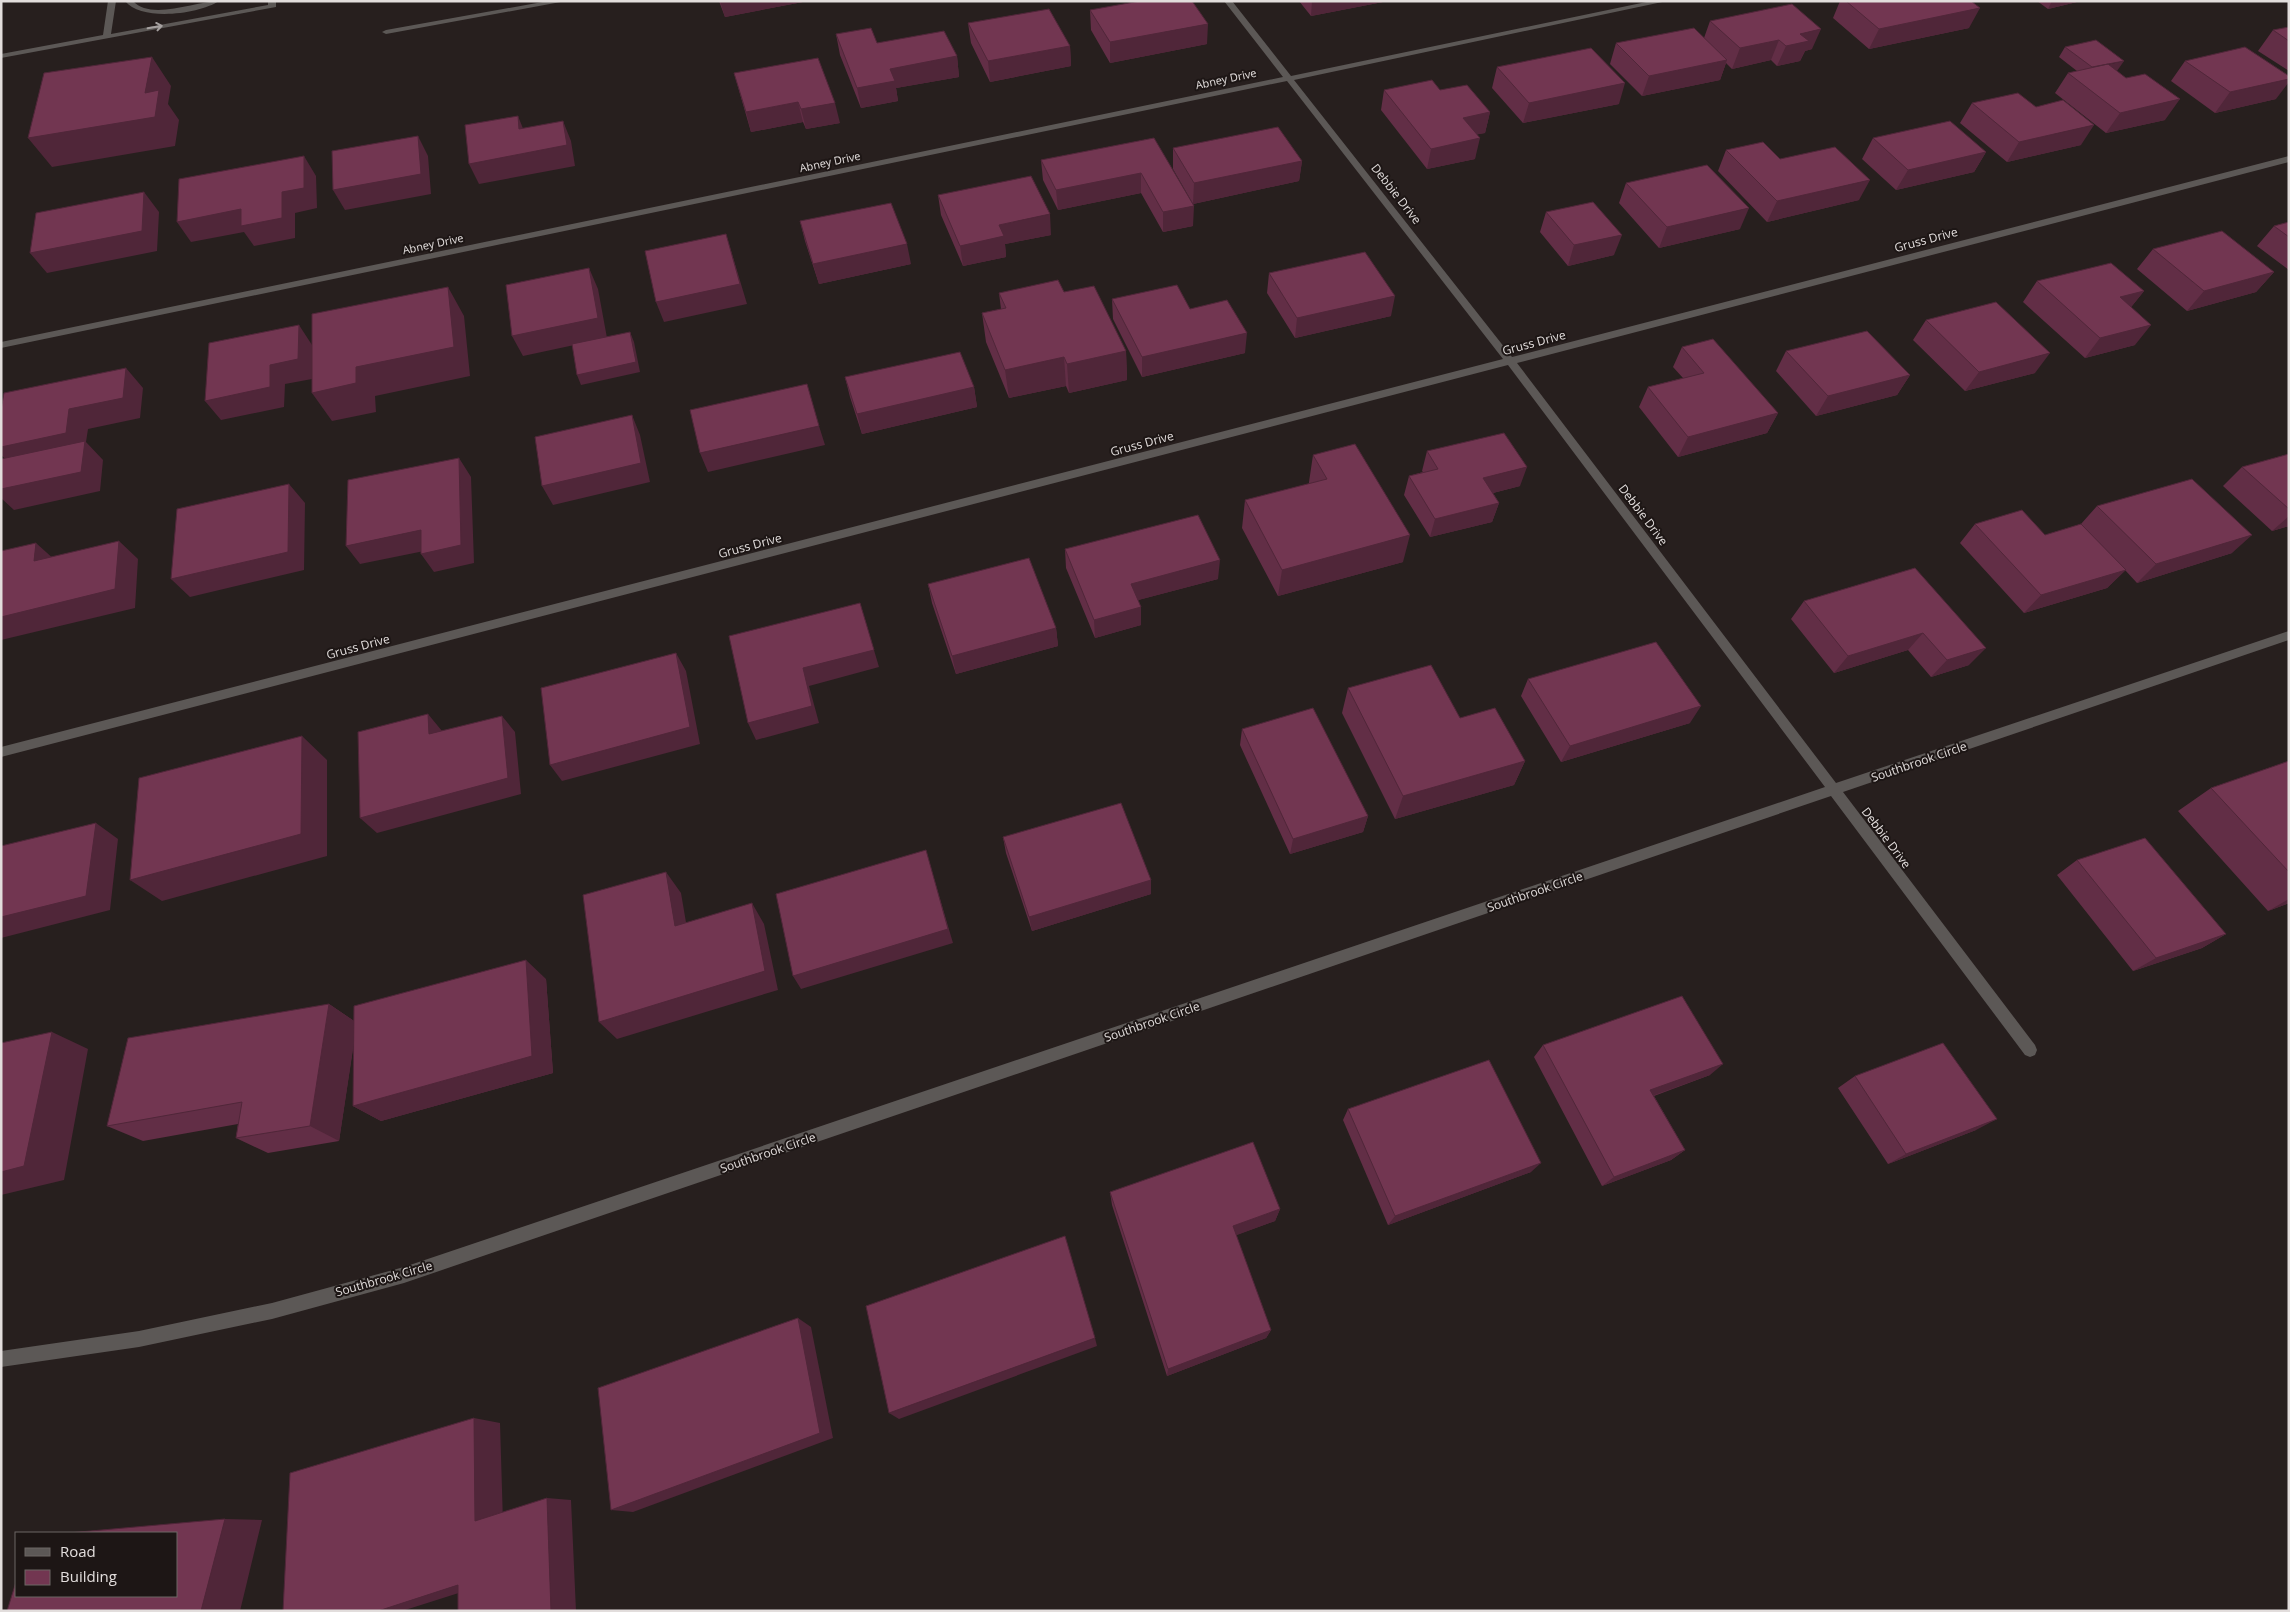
<svg xmlns="http://www.w3.org/2000/svg" width="2290" height="1612" viewBox="0 0 2290 1612" font-family="'Open Sans',sans-serif">
  <style>
    .lines { fill: none; stroke-linecap: round; stroke-linejoin: round }
    .minor { fill: #5c5856; fill-rule: evenodd }
    .wall { fill: #622e46 }
    .shaded-wall { fill: #502639 }
    .building { fill: #723651; stroke: #502639 }
    .oneway { stroke: #a6a1a0 }
    .labels { text-anchor: middle; stroke-width: 4; stroke-linejoin: round; paint-order: stroke }
    .far-street-label { font-size: 11px; fill: #e2dddc; stroke: #1d1615 }
    .street-label { font-size: 12px; fill: #e2dddc; stroke: #1d1615 }
  </style>
  <rect width="100%" height="100%" fill="#271f1e"/>
  <g class="lines">
    <path class="minor" d="M108,1H116L111,34L268,5V1H276V7L1,58V54L103,35Z
      M125,1H133C151,21 196,1 219,1C199,14 142,22 125,1Z
      M548,1H566L386,34L382,32L386,30Z
      M1224,1H1232L1291,76L1651,1H1667L1294,80L1512,357L2289,156V162L1517,363L1836,783L2289,631V640L1843,792L2035,1045L2037,1050L2035,1055L2030,1057L2025,1055L1831,796L404,1283L272,1319L139,1347L1,1367V1351L139,1331L272,1303L404,1267L1825,787L1508,365L1,757V747L1503,359L1287,81L1,348V342L1283,77Z"/>
  </g>
  <path class="wall" d="M719,1H808L725,17Z
    M1299,1H1388L1311,16Z
    M1840,1H1971L1969,28L1869,49L1833,18Z
    M2037,1H2081L2048,9Z
    M1090,10L1207,44L1110,63L1091,30Z
    M1710,21L1812,49L1805,51L1800,61L1777,66L1771,60L1732,69L1726,63L1720,80L1642,96L1610,64L1616,43L1704,38Z
    M968,23L1070,46L1071,66L990,82L971,43Z
    M2289,27V71L2258,51L2273,30Z
    M836,34L877,43L957,56L959,77L896,88L898,101L861,108L840,55Z
    M2065,47L2117,71L2165,120L2106,133L2055,93L2068,73L2077,71L2059,57Z
    M2185,61L2276,99L2215,113L2171,81Z
    M1497,67L1619,104L1523,123L1492,88Z
    M734,73L840,123L806,129L803,122L751,132Z
    M1384,90H1440L1490,112L1485,133L1477,134L1475,159L1427,169L1381,110Z
    M1972,103L2081,145L2007,162L1960,123Z
    M1154,138L1193,226L1163,232L1141,193L1058,210L1043,180L1041,160Z
    M1873,138L1986,152L1974,172L1896,190L1862,159Z
    M1173,148L1302,161L1299,181L1193,204L1173,169Z
    M1726,150L1780,159L1859,200L1767,222L1718,171Z
    M1626,183L1740,229L1659,248L1619,203Z
    M938,195L1051,235L1005,244L1006,257L963,266L941,215Z
    M1546,212L1614,255L1568,266L1540,232Z
    M800,221L911,264L819,284L805,241Z
    M2289,222V270L2257,246L2274,226Z
    M2153,249L2274,272L2256,292L2187,311L2137,269Z
    M1269,273L1391,316L1295,338L1267,293Z
    M2037,281L2144,291L2131,307L2135,345L2085,358L2023,302Z
    M1064,292L1126,351L1127,380L1069,393L1066,386L1009,398L986,342L982,313L1001,309L999,293Z
    M1112,299L1190,309L1245,353L1142,377L1113,319Z
    M1926,320L2035,373L1965,391L1913,340Z
    M1682,347L1778,413L1767,433L1678,457L1639,407L1648,387L1683,378L1673,367Z
    M1786,351L1910,375L1897,395L1816,416L1776,371Z
    M845,377L974,387L977,407L862,434L850,397Z
    M1427,451L1520,486L1493,493L1499,503L1492,522L1430,537L1404,495L1409,476L1423,472L1422,471Z
    M2289,454V526L2272,531L2223,486L2242,467Z
    M1313,455L1403,562L1278,596L1242,528L1245,500L1309,484V482Z
    M2097,506L2232,553L2137,583L2125,570L2107,588L2024,613L1960,543L1975,524L2045,535L2081,524Z
    M1065,549L1218,579L1138,600L1141,625L1095,638L1066,568Z
    M1915,568L1969,665L1931,677L1908,650L1834,673L1791,619L1804,601Z
    M928,584L1056,628L1058,646L956,674L932,603Z
    M1528,679L1690,723L1561,762L1521,696Z
    M1348,688L1460,718L1525,761L1514,785L1395,819L1342,713Z
    M1242,729L1368,816L1363,832L1290,854L1240,745Z
    M2289,761V903L2268,911L2178,811L2211,788Z
    M1003,837L1151,880V894L1032,931L1006,853Z
    M2077,860L2226,934L2202,948L2133,971L2057,875Z
    M546,979L553,1073L381,1121L353,1106L354,1041L339,1141L268,1153L236,1138L238,1124L143,1141L107,1126L329,1004L354,1021Z
    M1543,1045L1710,1075L1654,1096L1685,1150L1671,1160L1602,1186L1534,1057Z
    M1855,1076L1976,1130L1888,1164L1838,1088Z
    M1348,1109L1531,1172L1388,1225L1343,1120Z
    M1110,1192L1280,1209L1275,1221L1236,1235L1271,1330L1266,1338L1167,1376L1112,1205Z"/>
  <path class="shaded-wall" d="M720,1H808L725,17Z
    M1312,1H1388L1311,16Z
    M2052,1H2081L2048,9Z
    M1980,8L1969,28L1869,49L1879,29Z
    M1208,24L1207,44L1110,63V42Z
    M1821,29L1812,49L1805,51L1800,61L1777,66L1786,46L1800,34Z
    M1779,40L1771,60L1732,69L1740,48Z
    M1070,46L1071,66L990,82L988,61Z
    M957,56L959,77L896,88L898,101L861,108L857,88L890,69Z
    M152,57L171,86L168,104L179,120L175,146L52,167L28,138L145,93Z
    M1727,60L1720,80L1642,96L1649,76Z
    M2124,61L2117,71L2093,68Z
    M2289,79V82L2276,99L2215,113L2230,92Z
    M1625,83L1619,104L1523,123L1529,103Z
    M2180,99L2165,120L2106,133L2120,113Z
    M798,102L803,122L751,132L746,112Z
    M835,103L840,123L806,129L801,109Z
    M1490,112L1485,133L1459,138L1463,118Z
    M518,116L526,136L519,129Z
    M563,121L571,141L575,166L479,184L469,164Z
    M2094,125L2081,145L2007,162L2019,142Z
    M418,136L428,156L431,194L345,210L333,190Z
    M1480,138L1475,159L1427,169L1431,149Z
    M1986,152L1974,172L1896,190L1908,170Z
    M304,156L316,176L317,208L295,213V238L254,246L244,232L191,242L177,222L282,192Z
    M1302,161L1299,181L1193,204L1194,183Z
    M1141,173V193L1058,210L1056,190Z
    M1870,180L1859,200L1767,222L1777,201Z
    M144,192L159,212L157,251L47,273L30,253Z
    M1194,206L1193,226L1163,232V212Z
    M1749,208L1740,229L1659,248L1667,227Z
    M1050,214L1051,235L1005,244L1006,257L963,266L960,246L999,225Z
    M726,234L747,304L664,322L656,302Z
    M1622,235L1614,255L1568,266L1574,245Z
    M907,244L911,264L819,284L813,264Z
    M589,268L598,289L607,338L523,356L512,336Z
    M2274,272L2256,292L2187,311L2204,291Z
    M448,287L464,316L470,376L375,396L376,412L332,421L312,393L356,367Z
    M2144,291L2128,311L2120,297Z
    M1395,296L1391,316L1295,338L1297,318Z
    M299,325L312,345V379L285,384L284,407L221,420L205,401L270,365Z
    M2151,325L2135,345L2085,358L2100,338Z
    M630,332L634,342L640,372L581,385L577,375Z
    M1247,333L1245,353L1142,377V357Z
    M1126,351L1127,380L1069,393L1067,364Z
    M2050,353L2035,373L1965,391L1979,372Z
    M1064,357L1066,386L1009,398L1005,370Z
    M126,368L143,388L140,418L88,429L86,442L103,460L100,491L14,510L1,498V489L14,467L1,455V447L69,409Z
    M1910,375L1897,395L1816,416L1828,396Z
    M974,387L977,407L862,434L857,414Z
    M1778,413L1767,433L1678,457L1688,437Z
    M632,415L640,435L650,482L553,505L542,486Z
    M819,426L825,445L708,472L700,453Z
    M459,458L471,477L474,563L434,572L421,554Z
    M1527,467L1520,486L1477,497L1483,478Z
    M289,484L305,503L304,570L190,597L171,579Z
    M1499,503L1492,522L1430,537L1435,519Z
    M2289,516V526L2272,531Z
    M421,530L434,549L360,564L346,546Z
    M1410,535L1403,562L1278,596L1282,570Z
    M2252,535L2232,553L2137,583L2156,564Z
    M119,541L138,559L135,608L1,640V617Z
    M36,543L56,561H34Z
    M1220,560L1218,579L1131,602V584Z
    M2126,570L2107,588L2024,613L2041,595Z
    M860,603L879,667L809,686L819,723L756,740L748,723L803,668Z
    M1141,607V625L1095,638L1094,620Z
    M1056,628L1058,646L956,674L952,656Z
    M1923,633L1908,650L1834,673L1848,656Z
    M1986,648L1969,665L1931,677L1947,660Z
    M676,653L686,671L700,744L562,781L550,765Z
    M1701,706L1690,723L1561,762L1570,746Z
    M428,714L442,731L429,734Z
    M502,716L515,732L521,794L377,833L360,818Z
    M302,736L327,760V856L162,901L130,880Z
    M1525,761L1514,785L1395,819L1403,796Z
    M1368,816L1363,832L1290,854L1293,839Z
    M96,823L118,839L110,910L1,938V917Z
    M930,865L953,943L801,989L793,976Z
    M666,872L681,893L690,946L675,926Z
    M1151,880V894L1032,931L1029,917Z
    M2289,899V903L2268,911Z
    M752,903L764,924L778,990L617,1039L599,1022Z
    M2226,934L2202,948L2133,971L2156,958Z
    M526,960L546,979L553,1073L381,1121L353,1106Z
    M329,1004L357,1023L339,1141L310,1126Z
    M52,1032L88,1049L64,1180L1,1195V1172Z
    M1723,1064L1710,1075L1638,1101L1650,1090Z
    M1997,1119L1976,1130L1888,1164L1906,1154Z
    M1685,1150L1671,1160L1602,1186L1614,1177Z
    M1541,1163L1531,1172L1388,1225L1395,1216Z
    M1280,1209L1275,1221L1229,1238L1233,1226Z
    M798,1318L811,1327L833,1438L633,1512L611,1510Z
    M1271,1330L1266,1338L1167,1376L1168,1369Z
    M1095,1338L1097,1346L899,1419L889,1413Z
    M474,1418L500,1423L503,1523L475,1521Z
    M547,1498L571,1500L576,1611H551Z
    M225,1519L262,1520L240,1611H201Z
    M487,1584L402,1611H378L458,1585Z"/>
  <path class="building" d="M1140,1H1192L1208,24L1110,42L1090,10Z
    M1846,1H1971L1980,8L1879,29Z
    M1792,4L1821,29L1800,34L1809,41L1786,46L1779,40L1740,48L1710,21Z
    M1049,9L1070,46L988,61L968,23Z
    M2289,27V41L2273,30Z
    M871,28L877,43L944,31L957,56L890,69L895,81L857,88L836,34Z
    M1694,28L1727,60L1649,76L1616,43Z
    M2096,40L2124,61L2092,67L2065,47Z
    M2245,47L2289,76V79L2230,92L2185,61Z
    M1591,48L1625,83L1529,103L1497,67Z
    M152,57L145,93L159,90L155,117L28,138L44,73Z
    M818,58L835,103L801,109L798,102L746,112L734,73Z
    M2108,64L2126,78L2145,74L2180,99L2120,113L2068,73Z
    M1432,80L1440,90L1467,85L1490,112L1463,118L1480,138L1431,149L1384,90Z
    M2018,93L2036,107L2063,100L2094,125L2019,142L1972,103Z
    M518,116L519,129L563,121L567,145L469,164L465,125Z
    M1950,121L1986,152L1908,170L1873,138Z
    M1278,127L1302,161L1194,183L1173,148Z
    M418,136L421,174L333,190L332,151Z
    M1154,138L1194,206L1163,212L1141,173L1056,190L1041,160Z
    M1763,142L1780,159L1835,147L1870,180L1777,201L1726,150Z
    M304,156V188L282,192V218L241,226V209L177,222L179,179Z
    M1707,165L1749,208L1667,227L1626,183Z
    M1031,176L1050,214L999,225L1004,236L960,246L938,195Z
    M144,192L142,231L30,253L36,213Z
    M1593,202L1622,235L1574,245L1546,212Z
    M891,203L907,244L813,264L800,221Z
    M2289,222V237L2274,226Z
    M2222,231L2274,272L2204,291L2153,249Z
    M726,234L740,284L656,302L645,251Z
    M1365,252L1395,296L1297,318L1269,273Z
    M2111,263L2144,291L2120,297L2151,325L2100,338L2037,281Z
    M589,268L598,318L512,336L506,285Z
    M1058,280L1064,292L1094,286L1126,351L1067,364L1064,357L1005,370L982,313L1006,308L999,293Z
    M1177,285L1190,309L1227,300L1247,333L1142,357L1112,299Z
    M448,287L454,347L356,367V383L312,393V314Z
    M1996,302L2050,353L1979,372L1926,320Z
    M299,325L298,359L270,365V387L205,401L209,343Z
    M1867,331L1910,375L1828,396L1786,351Z
    M630,332L636,362L577,375L572,344Z
    M1713,339L1778,413L1688,437L1648,387L1704,373L1682,347Z
    M960,352L974,387L857,414L845,377Z
    M126,368L123,398L69,409L66,433L1,447V410L4,393Z
    M807,384L819,426L700,453L690,410Z
    M632,415L641,463L542,486L535,437Z
    M1504,433L1527,467L1483,478L1499,503L1435,519L1409,476L1438,469L1427,451Z
    M85,441L81,472L1,489V459Z
    M1355,444L1410,535L1282,570L1245,500L1327,479L1313,455Z
    M2289,454V509L2242,467Z
    M459,458L461,545L421,554V530L346,546L348,480Z
    M2192,479L2252,535L2156,564L2097,506Z
    M289,484L288,552L171,579L177,509Z
    M2022,510L2045,535L2081,524L2126,570L2041,595L1975,524Z
    M1198,515L1220,560L1131,584L1141,607L1094,620L1065,549Z
    M119,541L115,589L1,617V551L36,543L34,561Z
    M1029,558L1056,628L952,656L928,584Z
    M1915,568L1986,648L1947,660L1923,633L1848,656L1804,601Z
    M860,603L874,650L803,668L812,706L748,723L729,636Z
    M1656,642L1701,706L1570,746L1528,679Z
    M676,653L690,727L550,765L541,688Z
    M1431,665L1460,718L1495,708L1525,761L1403,796L1348,688Z
    M1313,708L1368,816L1293,839L1242,729Z
    M428,714L429,734L502,716L508,778L360,818L358,732Z
    M302,736L301,834L130,880L139,778Z
    M2289,761V872L2211,788Z
    M1121,803L1151,880L1029,917L1003,837Z
    M96,823L86,896L1,917V846Z
    M2145,838L2226,934L2156,958L2077,860Z
    M926,850L948,929L793,976L776,894Z
    M666,872L675,926L752,903L765,971L599,1022L583,895Z
    M526,960L532,1056L353,1106L354,1006Z
    M1682,996L1723,1064L1650,1090L1685,1150L1614,1177L1543,1045Z
    M329,1004L310,1126L236,1138L242,1102L107,1126L128,1038Z
    M52,1032L24,1166L1,1172V1043Z
    M1943,1043L1997,1119L1906,1154L1855,1076Z
    M1489,1060L1541,1163L1395,1216L1348,1109Z
    M1253,1142L1280,1209L1233,1226L1271,1330L1168,1369L1110,1192Z
    M1065,1236L1095,1338L889,1413L866,1306Z
    M798,1318L820,1433L611,1510L598,1388Z
    M474,1418L475,1521L547,1498L551,1611H458V1585L378,1611H283L290,1473Z
    M225,1519L201,1611H7L16,1582V1596H176V1533H68Z"/>
  <defs><path id="oneway-shaft" d="M-6 0H5M1.5-3L5.5 0L1.5 3" fill="none" stroke-width="1.6" stroke-linecap="round" stroke-linejoin="round" transform="scale(1.25)"/></defs>
  <use class="oneway" href="#oneway-shaft" transform="translate(155 27) rotate(-10)"/>
  <g class="labels">
    <g class="far-street-label">
      <text transform="translate(1226 79) rotate(-12)" y="4">Abney Drive</text>
      <text transform="translate(830 162) rotate(-12)" y="4">Abney Drive</text>
      <text transform="translate(433 244) rotate(-12)" y="4">Abney Drive</text>
    </g>
    <g class="street-label">
      <text transform="translate(1396 194) rotate(52)" y="4">Debbie Drive</text>
      <text transform="translate(1926 240) rotate(-15)" y="4">Gruss Drive</text>
      <text transform="translate(1534 343) rotate(-15)" y="4">Gruss Drive</text>
      <text transform="translate(1142 444) rotate(-15)" y="4">Gruss Drive</text>
      <text transform="translate(1643 515) rotate(53)" y="4">Debbie Drive</text>
      <text transform="translate(750 546) rotate(-15)" y="4">Gruss Drive</text>
      <text transform="translate(358 647) rotate(-15)" y="4">Gruss Drive</text>
      <text transform="translate(1919 762) rotate(-19)" y="4">Southbrook Circle</text>
      <text transform="translate(1886 838) rotate(53)" y="4">Debbie Drive</text>
      <text transform="translate(1535 892) rotate(-19)" y="4">Southbrook Circle</text>
      <text transform="translate(1152 1022) rotate(-19)" y="4">Southbrook Circle</text>
      <text transform="translate(768 1153) rotate(-19)" y="4">Southbrook Circle</text>
      <text transform="translate(384 1279) rotate(-16)" y="4">Southbrook Circle</text>
    </g>
  </g>
  <rect width="2290" height="1612" fill="none" stroke="#e2dddc" stroke-width="5"/>
  <rect x="15" y="1532" width="162" height="65" fill="#1d1615" stroke="#6c6665"/>
  <rect x="25" y="1548" width="25" height="8" fill="#5c5856" stroke="#6c6665"/>
  <text x="60" y="1557" font-size="15" fill="#e2dddc">Road</text>
  <rect x="25" y="1570" width="25" height="15" fill="#723651" stroke="#6c6665"/>
  <text x="60" y="1582" font-size="15" fill="#e2dddc">Building</text>
</svg>
